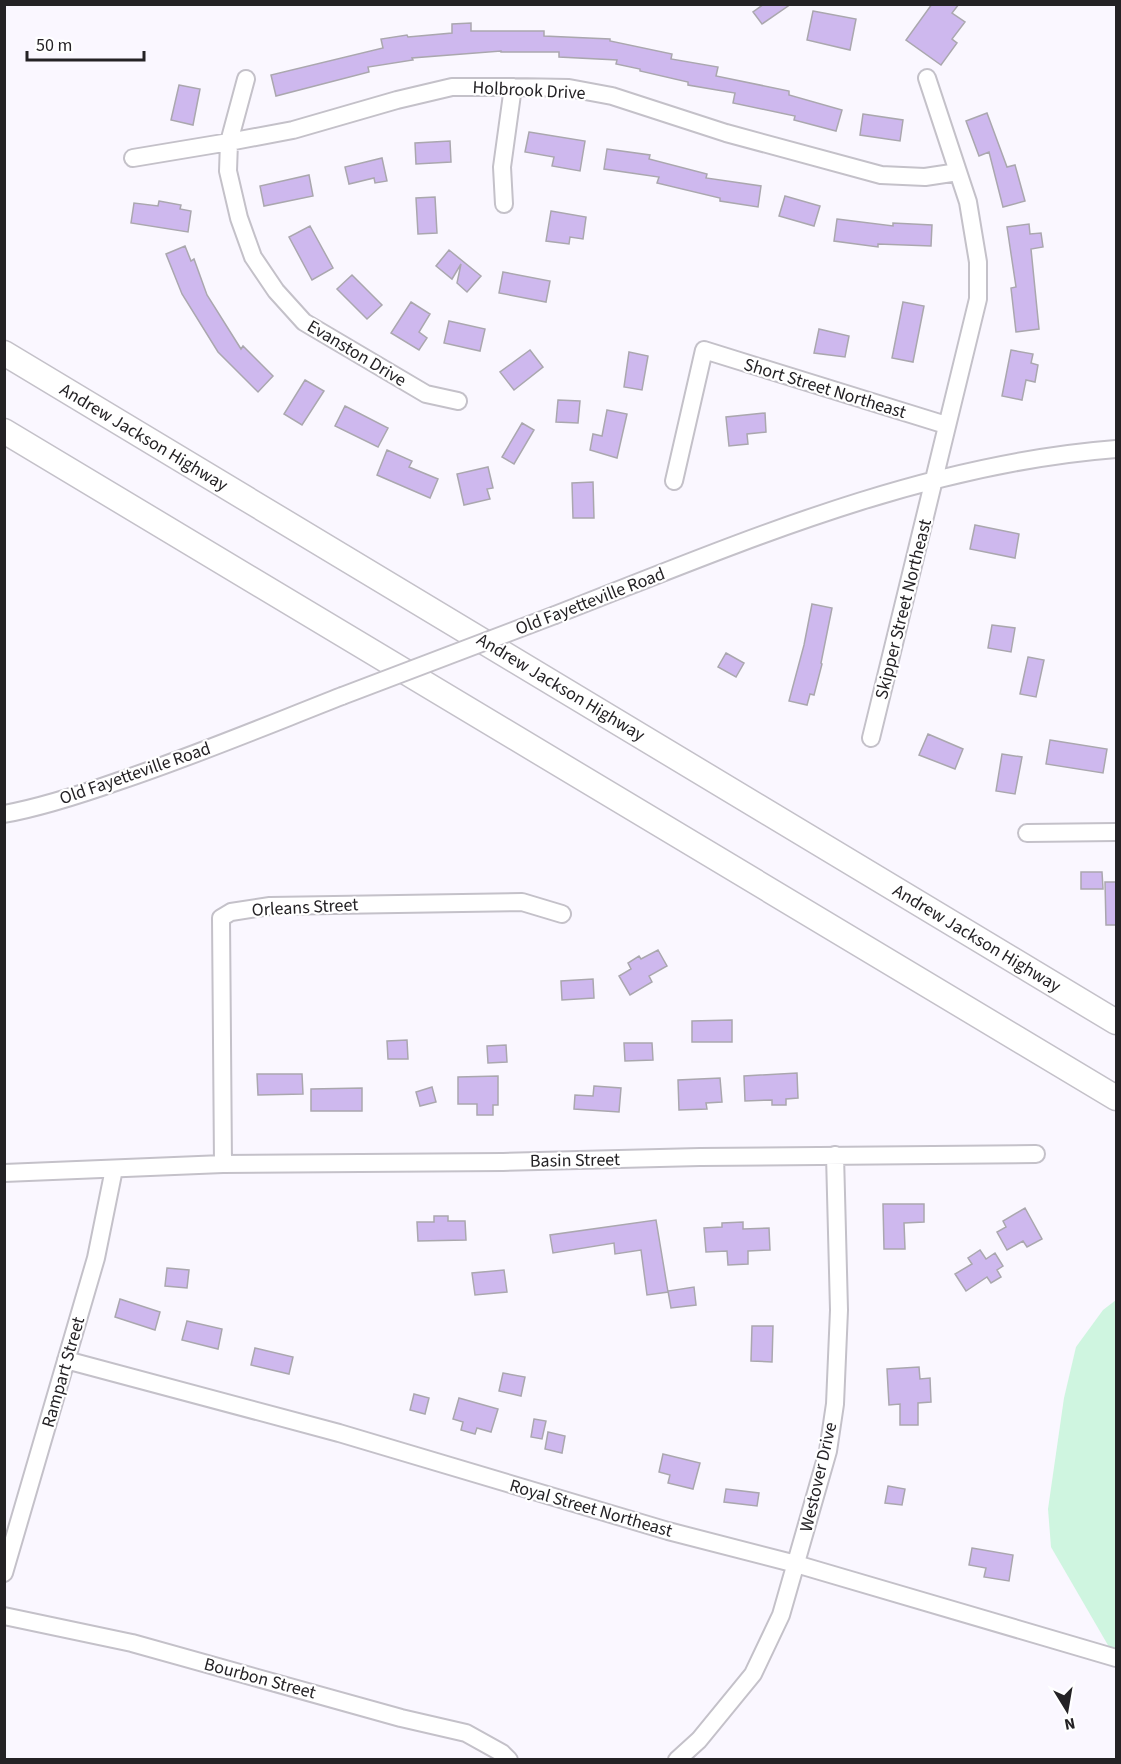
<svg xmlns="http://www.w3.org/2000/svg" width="1121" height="1764" viewBox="0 0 1121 1764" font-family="'Source Sans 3',sans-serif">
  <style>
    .green { fill: #cff5e0 }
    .building { fill: #ceb8ee; stroke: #aaa7ae; stroke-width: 1.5 }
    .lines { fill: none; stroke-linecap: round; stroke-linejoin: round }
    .minor-casing { stroke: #c4c1c9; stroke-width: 20 }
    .highway-casing { stroke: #c4c1c9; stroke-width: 27 }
    .minor { stroke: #fff; stroke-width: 16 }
    .highway { stroke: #fff; stroke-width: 24 }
    .minor-bridge-casing { stroke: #c4c1c9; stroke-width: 20; stroke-linecap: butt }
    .minor-bridge { stroke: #fff; stroke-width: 16 }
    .labels { text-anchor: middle; stroke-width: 4.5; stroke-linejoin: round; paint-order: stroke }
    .street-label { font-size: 18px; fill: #242225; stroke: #fff }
  </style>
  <rect width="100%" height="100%" fill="#faf7ff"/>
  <path class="green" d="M1116,1300V1659L1051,1547L1048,1509L1064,1398L1076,1347L1103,1310Z"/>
  <path class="building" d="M764,4H791L762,24L753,12Z
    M932,4H959L952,13L965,22L952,39L957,43L941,65L906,40Z
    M813,11L856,19L850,50L807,40Z
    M471,23V31H544V36L610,39V41L672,54L671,59L718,67L716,76L789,91V95L842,110L836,131L794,120L795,116L733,103L735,93L688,85V82L640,71V69L616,64L617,60L559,57V52H501V51L412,58L413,60L368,67L369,72L276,96L271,75L383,48L381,39L407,35L408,37L452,33V24Z
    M179,85L200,89L193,125L171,120Z
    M987,113L1007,167L1015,165L1025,201L1003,207L989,152L979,156L966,121Z
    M863,114L903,120L900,141L860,135Z
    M529,132L585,141L580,171L552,166L554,157L525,152Z
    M450,141L451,162L416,164L415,143Z
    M607,149L650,155L649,159L707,174L706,178L761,186L758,207L720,201V198L657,183L659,177L604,169Z
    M382,158L387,181L375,183L374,178L349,184L345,167Z
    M309,175L313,196L264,206L260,186Z
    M785,196L820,206L814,226L779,216Z
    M435,197L437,233L418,234L416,198Z
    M159,201L181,205L180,209L191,211L188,232L131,223L134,203L158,206Z
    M551,211L586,217L583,239L570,237L569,244L546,241Z
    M837,219L893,226V223L932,225L931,246L878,244V247L834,241Z
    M1029,224L1030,234L1041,233L1043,247L1031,249L1039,329L1016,332L1011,288L1016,287L1007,227Z
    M310,226L333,268L312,280L289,237Z
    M185,246L191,261L194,259L207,295L241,349L243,346L273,376L258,392L218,352L182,294L166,254Z
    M449,250L481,276L467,292L457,283L461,264L452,279L436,266Z
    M503,272L550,281L546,302L499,293Z
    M352,275L382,305L367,319L337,289Z
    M411,302L430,314L419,332L427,338L419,350L391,333Z
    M903,302L924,306L913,362L892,358Z
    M449,321L485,329L480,351L444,343Z
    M819,329L849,336L845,357L814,353Z
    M530,350L543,367L514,390L500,372Z
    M1011,350L1033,354L1031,363L1038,365L1035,382L1026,380L1022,400L1002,396Z
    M629,352L648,356L642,390L624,387Z
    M305,380L324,391L302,425L284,414Z
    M558,400L580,401L578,423L556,422Z
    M345,406L388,428L378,447L335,426Z
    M607,410L627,414L617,458L590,450L593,434L602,436Z
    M765,413L766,432L747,434L748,444L729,446L726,417Z
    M522,423L534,430L514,464L502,457Z
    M387,450L412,461L409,467L438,479L430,498L377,475Z
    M488,467L493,488L487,489L490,499L464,505L457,474Z
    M593,482L594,518H573L572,483Z
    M975,525L1019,534L1015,558L970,549Z
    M812,604L832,608L821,663L822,664L814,695L810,694L807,705L789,701L804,645Z
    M992,625L1015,628L1011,652L988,648Z
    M726,653L744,663L736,677L718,667Z
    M1028,657L1044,660L1036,697L1020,694Z
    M928,734L963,749L955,769L919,755Z
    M1050,740L1107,749L1103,773L1046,764Z
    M1002,754L1022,757L1015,794L996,791Z
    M1081,872H1102L1103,889H1081Z
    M1105,882H1116V925H1106Z
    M658,950L667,966L649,976L652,982L630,995L619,976L631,969L628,963L639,956L641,959Z
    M593,979L594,998L562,1000L561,981Z
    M732,1020V1042H692V1021Z
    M407,1040L408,1059H388L387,1041Z
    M624,1043H652L653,1060L625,1061Z
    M506,1045L507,1062L488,1063L487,1046Z
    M797,1073L798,1098L786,1099V1105H772V1100L745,1101L744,1076Z
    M257,1074H302L303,1094L258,1095Z
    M498,1076V1105H493V1115H477V1104H458V1077Z
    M720,1078L722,1102L706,1103L707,1109L679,1110L678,1080Z
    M594,1086L621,1088L619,1112L574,1109L575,1095L593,1096Z
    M432,1087L436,1102L420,1106L416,1092Z
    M362,1088V1111H311V1089Z
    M883,1204H924V1222L904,1223L905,1249H884Z
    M1025,1208L1042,1239L1027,1247L1023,1241L1007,1250L997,1232L1006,1227L1003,1221Z
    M434,1216H448V1221H465L466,1240L418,1241L417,1222H434Z
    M656,1220L668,1292L647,1295L641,1250L615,1254L614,1243L553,1253L550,1235Z
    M743,1222V1229L769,1228L770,1250L748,1251V1264L728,1265L727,1251L706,1252L704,1228L722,1227V1223Z
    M980,1250L986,1259L995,1253L1003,1266L997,1270L1001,1277L991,1283L987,1277L966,1291L955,1274L972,1264L968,1258Z
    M167,1268L189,1270L187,1288L165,1286Z
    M504,1270L507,1292L475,1295L472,1273Z
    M694,1287L696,1305L671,1308L668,1291Z
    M120,1299L160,1312L155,1330L115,1317Z
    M187,1321L222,1329L218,1349L182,1340Z
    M752,1326H773L772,1362L751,1361Z
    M255,1348L293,1357L289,1374L251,1365Z
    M919,1367L920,1379L930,1378L931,1402L918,1403V1425H900V1404L889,1405L887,1369Z
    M503,1373L525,1377L521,1396L499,1391Z
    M414,1394L429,1398L425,1414L410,1410Z
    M459,1398L498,1409L491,1432L477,1428L475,1434L461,1430L463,1422L453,1419Z
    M534,1419L546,1421L542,1439L531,1437Z
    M548,1432L565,1436L562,1453L545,1449Z
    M663,1454L700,1463L693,1489L668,1483L670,1475L659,1472Z
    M888,1486L905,1489L902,1505L885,1503Z
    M726,1489L759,1493L757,1506L724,1502Z
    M972,1548L1013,1555L1009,1581L984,1577L986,1568L969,1565Z"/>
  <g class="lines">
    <defs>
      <path id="minor" d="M246,79L229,142L228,171L239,218L253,257L276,291L304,322L426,394L458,401
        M133,158L229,142L293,130L397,100L452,87H513L569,88L612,96L726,133L881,175L925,177L958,172
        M504,204L502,167L513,87
        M674,481L704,350L946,425
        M555,615C737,544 920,464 1116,449
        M871,738L978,299V262L968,202L927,78
        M4,814C43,807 82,794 119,781C194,756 268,725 342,696
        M1027,833L1116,832
        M223,1164L221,918L231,912L270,906L522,902L562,914
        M4,1173L223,1164L503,1162L700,1157L1036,1154
        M66,1360L339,1433L668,1531L796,1564L1116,1658
        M4,1573L96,1258L114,1169
        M4,1616L132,1643L401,1718L466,1733L502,1753L509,1760
        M677,1760L699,1740L753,1674L781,1615L828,1451L835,1404L839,1310L835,1155"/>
      <path id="highway" d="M4,353L1116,1022
        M4,431L1116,1098"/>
    </defs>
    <use href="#minor" class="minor-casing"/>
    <use href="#highway" class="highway-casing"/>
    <use href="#minor" class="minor"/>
    <use href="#highway" class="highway"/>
    <defs>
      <path id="minor-bridge" d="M342,696L555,615"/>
    </defs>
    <use href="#minor-bridge" class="minor-bridge-casing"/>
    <use href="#minor-bridge" class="minor-bridge"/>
  </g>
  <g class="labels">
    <g class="street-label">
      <text transform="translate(529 90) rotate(3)" y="6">Holbrook Drive</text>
      <text transform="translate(357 353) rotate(31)" y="6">Evanston Drive</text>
      <text transform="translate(825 388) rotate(17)" y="6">Short Street Northeast</text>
      <text transform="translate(144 437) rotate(31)" y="6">Andrew Jackson Highway</text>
      <text transform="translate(590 601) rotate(-21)" y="6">Old Fayetteville Road</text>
      <text transform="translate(903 609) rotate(-76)" y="6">Skipper Street Northeast</text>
      <text transform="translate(561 687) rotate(31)" y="6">Andrew Jackson Highway</text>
      <text transform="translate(135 773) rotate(-19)" y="6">Old Fayetteville Road</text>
      <text transform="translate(305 907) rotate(-3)" y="6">Orleans Street</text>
      <text transform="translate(977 938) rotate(31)" y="6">Andrew Jackson Highway</text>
      <text transform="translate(575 1160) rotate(-1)" y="6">Basin Street</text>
      <text transform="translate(63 1372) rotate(-74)" y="6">Rampart Street</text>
      <text transform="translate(818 1477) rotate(-77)" y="6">Westover Drive</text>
      <text transform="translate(591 1508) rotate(16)" y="6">Royal Street Northeast</text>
      <text transform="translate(260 1678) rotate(15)" y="6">Bourbon Street</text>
    </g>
  </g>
  <rect width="1121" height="1764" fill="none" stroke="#242225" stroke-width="12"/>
  <g transform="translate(1067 1710) rotate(169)" stroke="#ffffff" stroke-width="4.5" paint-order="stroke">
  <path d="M0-4.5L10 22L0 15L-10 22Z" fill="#242225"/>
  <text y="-9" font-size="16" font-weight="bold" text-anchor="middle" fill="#242225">N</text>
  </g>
  <path d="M27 51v9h117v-9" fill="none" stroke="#242225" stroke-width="3"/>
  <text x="36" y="51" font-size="18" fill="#242225" stroke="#ffffff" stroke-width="4.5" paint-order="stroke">50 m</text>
</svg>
